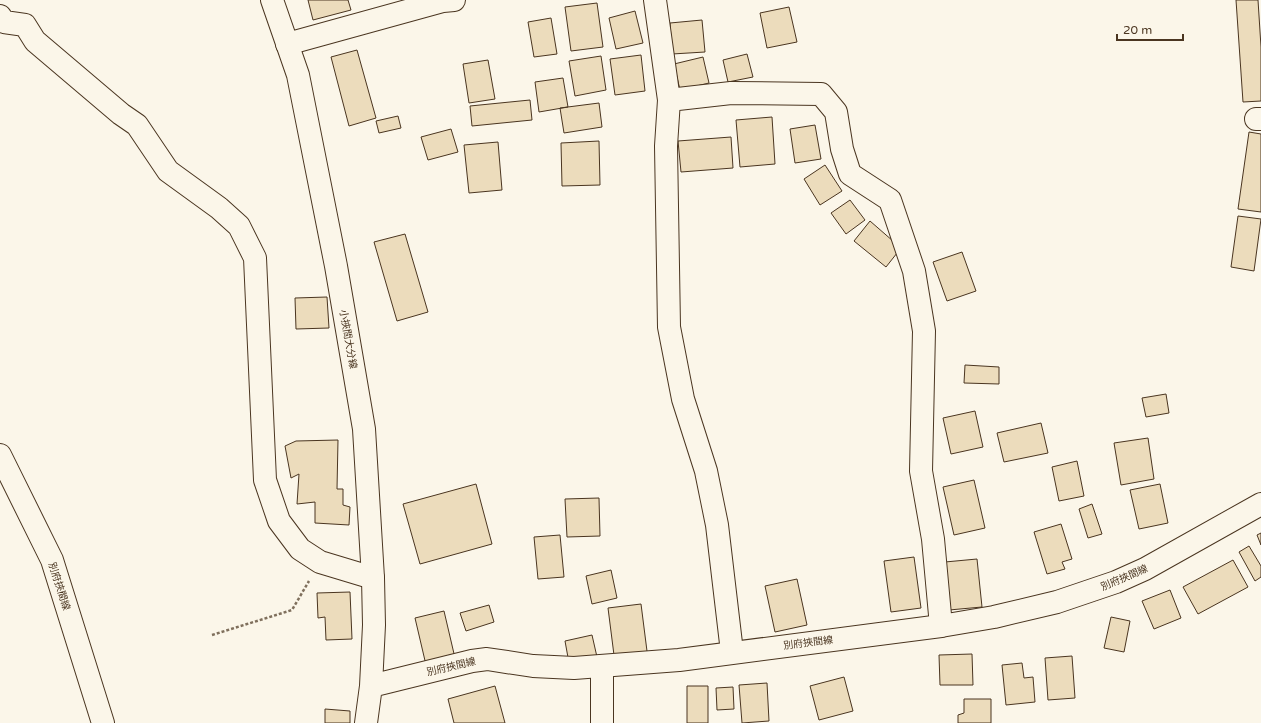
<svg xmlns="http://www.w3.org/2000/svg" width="1261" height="723" viewBox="0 0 1261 723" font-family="'Varela Round','Noto Sans JP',sans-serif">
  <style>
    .building { fill: #ecdcbc; stroke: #4a3520 }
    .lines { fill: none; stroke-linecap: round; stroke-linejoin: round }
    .minor-casing { stroke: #4a3520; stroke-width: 24 }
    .major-casing { stroke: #4a3520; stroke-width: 24 }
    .path { stroke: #7f6f5c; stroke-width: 2.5; stroke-dasharray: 3 2; stroke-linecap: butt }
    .minor { stroke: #fbf6e9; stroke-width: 22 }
    .major { stroke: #fbf6e9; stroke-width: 22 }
    .labels { text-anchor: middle; stroke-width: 3; stroke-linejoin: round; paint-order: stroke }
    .street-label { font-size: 10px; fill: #4a3520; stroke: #fbf6e9 }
  </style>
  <rect width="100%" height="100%" fill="#fbf6e9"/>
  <path class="building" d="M308,0H348L351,10L313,20Z
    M1236,0H1258L1261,47V101L1243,102Z
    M597,3L603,47L571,51L565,7Z
    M789,7L797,42L767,48L760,13Z
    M635,11L643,43L616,49L609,18Z
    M551,18L557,54L534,57L528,22Z
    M702,20L705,52L672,54L670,23Z
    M357,50L376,118L349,126L331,57Z
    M747,54L753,77L728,82L723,60Z
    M641,55L645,91L615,95L610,59Z
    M601,56L606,90L575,96L569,61Z
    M703,57L709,83L680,90L674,64Z
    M488,60L495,99L469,103L463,64Z
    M563,78L568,107L539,112L535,82Z
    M530,100L532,120L472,126L470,106Z
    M599,103L602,127L564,133L560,108Z
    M398,116L401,128L379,133L376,121Z
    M772,117L775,164L740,167L736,120Z
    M815,125L821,159L795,163L790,129Z
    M451,129L458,152L428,160L421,137Z
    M1249,132L1261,134V212L1238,209Z
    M731,137L733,168L681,172L678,141Z
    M599,141L600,185L562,186L561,143Z
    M498,142L502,190L469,193L464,145Z
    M825,165L842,191L820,205L804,179Z
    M850,200L865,220L846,234L831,213Z
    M1238,216L1261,219L1254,271L1231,267Z
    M870,221L901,248L886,267L854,241Z
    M405,234L428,312L397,321L374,242Z
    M962,252L976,291L947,301L933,262Z
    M327,297L329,328L296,329L295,298Z
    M965,365L999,367V384L964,383Z
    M1166,394L1169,413L1146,417L1142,398Z
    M975,411L983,447L951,454L943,418Z
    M1041,423L1048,453L1004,462L997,433Z
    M1148,438L1154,479L1121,485L1114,443Z
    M338,440L337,489H343V505L350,507L349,525L315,523V502L297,504L299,474L291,478L285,446L296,441Z
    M1077,461L1084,496L1059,501L1052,467Z
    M974,480L985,528L954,535L943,487Z
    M476,484L492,544L420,564L403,504Z
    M1160,484L1168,523L1139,529L1130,490Z
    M599,498L600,536L567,537L565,499Z
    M1092,504L1102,534L1088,538L1079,509Z
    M1061,524L1072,559L1062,562L1065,569L1047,574L1034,532Z
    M1261,533V545L1257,535Z
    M560,535L564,577L538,579L534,537Z
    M1249,546L1261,566V577L1255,581L1239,552Z
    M914,557L921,608L891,612L884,561Z
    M977,559L982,607L949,610L945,562Z
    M1233,560L1248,587L1198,614L1183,587Z
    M611,570L617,598L592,604L586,576Z
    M797,579L807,625L775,632L765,586Z
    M1170,590L1181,618L1154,629L1142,601Z
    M350,592L352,639L326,640L325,617L318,618L317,593Z
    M641,604L648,659L615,663L608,608Z
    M489,605L494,622L466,631L460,613Z
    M444,611L455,658L426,665L415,618Z
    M1111,617L1130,621L1124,652L1104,648Z
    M592,635L597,657L569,663L565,641Z
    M972,654L973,685H940L939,655Z
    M1072,656L1075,698L1048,700L1045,658Z
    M1022,663L1024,678L1033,677L1035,702L1006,705L1002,665Z
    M844,677L853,711L819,720L810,686Z
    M767,683L769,721L742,723L739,685Z
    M495,686L505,723H454L448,699Z
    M687,686H708V723H687Z
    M733,687L734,709L717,710L716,688Z
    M964,699H991V723H958V715L964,713Z
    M325,709L350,711V723H325Z"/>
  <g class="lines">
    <defs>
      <path id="minor" d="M655,0L669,100L666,146L669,327L683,399L706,471L717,525L732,652
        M0,16L4,22L25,25L35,41L121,114L137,125L168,171L219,208L239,226L255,258L265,480L279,521L300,549L320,562L373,578
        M287,44L443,1L454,0
        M669,100L731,93L821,94L836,112L842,149L850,174L890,200L914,271L924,331L921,471L933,539L941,626
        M1256,119H1261
        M602,666V723"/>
      <path id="major" d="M272,0L298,75L336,266L364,429L373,578L374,625L371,686L366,723
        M0,455L52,560L103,723
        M371,686L472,661L487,659L533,666L574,668L679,660L941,626L994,617L1057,602L1116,582L1145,569L1261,504"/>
    </defs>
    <use href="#minor" class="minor-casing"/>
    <use href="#major" class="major-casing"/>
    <path class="path" d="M212,635L292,610L309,581"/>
    <use href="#minor" class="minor"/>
    <use href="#major" class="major"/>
  </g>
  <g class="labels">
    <g class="street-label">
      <text transform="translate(349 339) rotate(80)" y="4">小挾間大分線</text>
      <text transform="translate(1124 577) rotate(-23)" y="4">別府挾間線</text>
      <text transform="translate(60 586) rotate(72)" y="4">別府挾間線</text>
      <text transform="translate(808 642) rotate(-7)" y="4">別府挾間線</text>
      <text transform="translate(451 666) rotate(-13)" y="4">別府挾間線</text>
    </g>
  </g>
  <path d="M1117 34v6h66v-6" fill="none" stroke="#4a3520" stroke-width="2"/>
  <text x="1123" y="34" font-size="12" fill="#4a3520" stroke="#fbf6e9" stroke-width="3" paint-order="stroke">20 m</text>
</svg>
